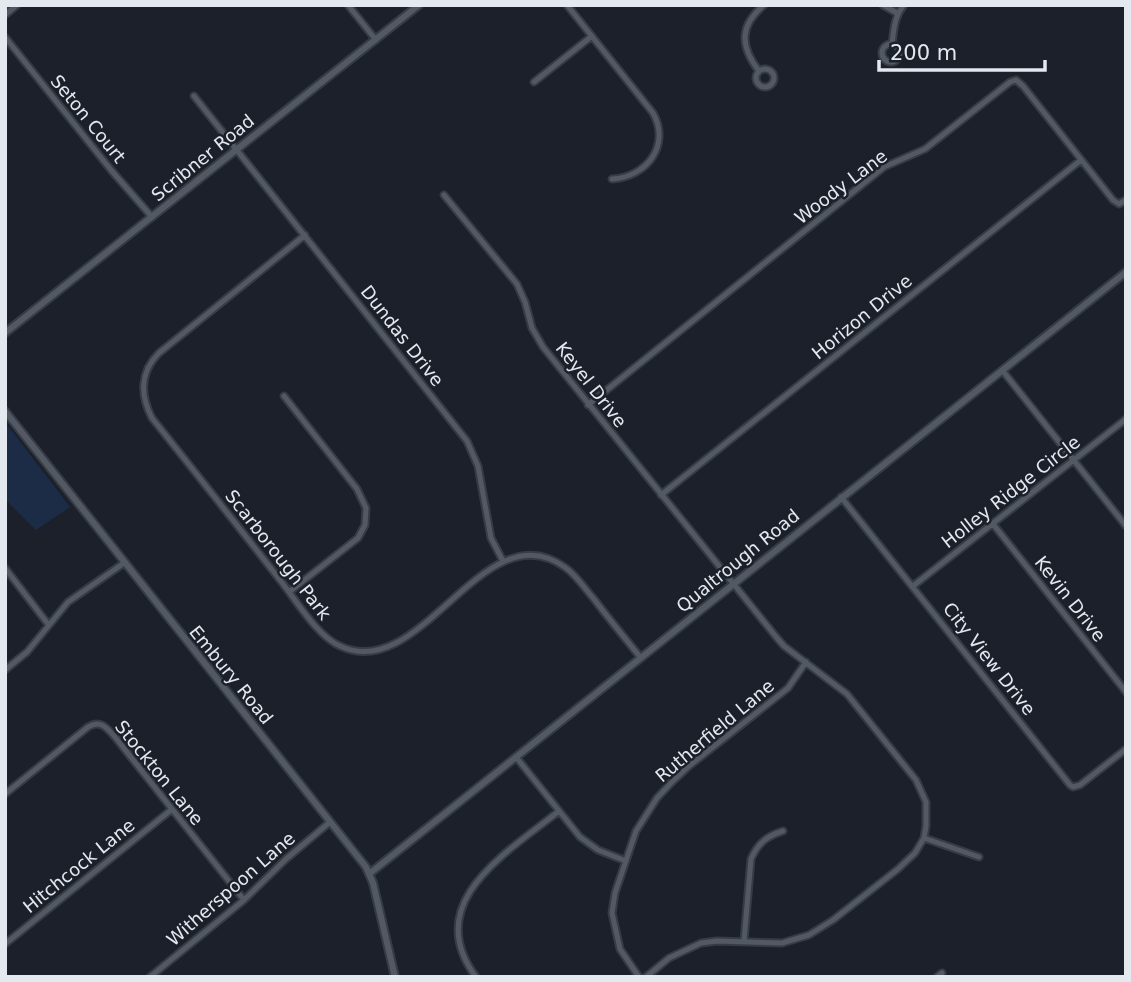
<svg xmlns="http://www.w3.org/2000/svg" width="1131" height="982" viewBox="0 0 1131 982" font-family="'DejaVu Sans',sans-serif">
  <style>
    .green { fill: #1d2c46 }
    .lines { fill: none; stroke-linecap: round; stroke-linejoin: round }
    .minor-casing { stroke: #373b43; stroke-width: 9 }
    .tertiary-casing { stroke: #373b43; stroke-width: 10 }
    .minor { stroke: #535964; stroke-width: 5 }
    .tertiary { stroke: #535964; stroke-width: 6 }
    .labels { text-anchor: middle; stroke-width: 5; stroke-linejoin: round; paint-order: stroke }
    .street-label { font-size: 18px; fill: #e4e8ef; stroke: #1b202a }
  </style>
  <rect width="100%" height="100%" fill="#1b202a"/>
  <path class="green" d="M5,422L70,507L36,530L5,499Z"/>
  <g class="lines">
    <defs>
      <path id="minor" d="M348,5L376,40
        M567,5L653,113C671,145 647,177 612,179
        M883,5L897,13
        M5,15L17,5
        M5,37L111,170L152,217
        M882 53a9 9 0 1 1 18 0a9 9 0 1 1-18 0Z
        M892,44C894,29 894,17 904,5
        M756 78a9 9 0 1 1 18 0a9 9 0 1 1-18 0Z
        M759,71C740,46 739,26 764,5
        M534,82L592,36
        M194,96L467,441L478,466L491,538L503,561
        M444,195L517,284L525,302L532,328L543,347L777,638L784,646L847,694L916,780L926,802V826L924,838L915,853L898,869L833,920L809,935L782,943L717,941L701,943L669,958L646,977
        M305,235L159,353C140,372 140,395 152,418C195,472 238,526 280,580C296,600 317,636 340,646C422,685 484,507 566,568C577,576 585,589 594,599C609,619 625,638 640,657
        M1002,370L1126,526
        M284,396L357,489L366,508L365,525L358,538L289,592
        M588,405L884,167L925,149L1010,82L1016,80L1023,86L1113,200L1119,204L1126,200
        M661,495L1081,160
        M841,497L1070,785L1073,787L1080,785L1126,749
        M993,524L1126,692
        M5,568L48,624
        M913,586L1126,419
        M5,670L27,652L68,602L124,563
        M516,757L580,837L598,850L626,861
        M5,794L88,727C100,719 107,728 115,737L244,900
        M924,838L979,857
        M744,941L751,859C758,843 767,836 783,831
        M5,944L171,810
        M150,977L244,900L286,859L330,822
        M476,977C420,902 508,852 559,811
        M639,977L620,949L612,913L615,893L636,831L657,798L671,783L689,766L788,688L806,662
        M937,977L942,973"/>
      <path id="tertiary" d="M5,333L419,5
        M5,411L366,867L373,883L395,977
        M369,874L1126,272"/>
    </defs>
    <use href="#minor" class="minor-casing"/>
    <use href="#tertiary" class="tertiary-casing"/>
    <use href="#minor" class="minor"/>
    <use href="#tertiary" class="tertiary"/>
  </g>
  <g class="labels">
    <g class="street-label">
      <text transform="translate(88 119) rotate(51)" y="6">Seton Court</text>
      <text transform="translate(203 158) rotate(-39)" y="6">Scribner Road</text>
      <text transform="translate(841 187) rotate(-37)" y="6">Woody Lane</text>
      <text transform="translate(862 317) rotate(-39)" y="6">Horizon Drive</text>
      <text transform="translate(402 336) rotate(52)" y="6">Dundas Drive</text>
      <text transform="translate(591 385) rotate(52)" y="6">Keyel Drive</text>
      <text transform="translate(1011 492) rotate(-38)" y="6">Holley Ridge Circle</text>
      <text transform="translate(278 555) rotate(52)" y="6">Scarborough Park</text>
      <text transform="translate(738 561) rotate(-39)" y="6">Qualtrough Road</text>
      <text transform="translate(1070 599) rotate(52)" y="6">Kevin Drive</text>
      <text transform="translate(989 659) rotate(52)" y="6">City View Drive</text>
      <text transform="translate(231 675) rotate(51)" y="6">Embury Road</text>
      <text transform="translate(715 731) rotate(-40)" y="6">Rutherfield Lane</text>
      <text transform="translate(159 773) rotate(51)" y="6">Stockton Lane</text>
      <text transform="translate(79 866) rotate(-39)" y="6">Hitchcock Lane</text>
      <text transform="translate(231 889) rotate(-41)" y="6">Witherspoon Lane</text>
    </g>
  </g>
  <rect width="1131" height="982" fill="none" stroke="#e4e8ef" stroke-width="14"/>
  <path d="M879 60v10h166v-10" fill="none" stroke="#e4e8ef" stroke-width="3.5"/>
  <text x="890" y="60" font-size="21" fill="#e4e8ef" stroke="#1b202a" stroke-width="5" paint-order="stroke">200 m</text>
</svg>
